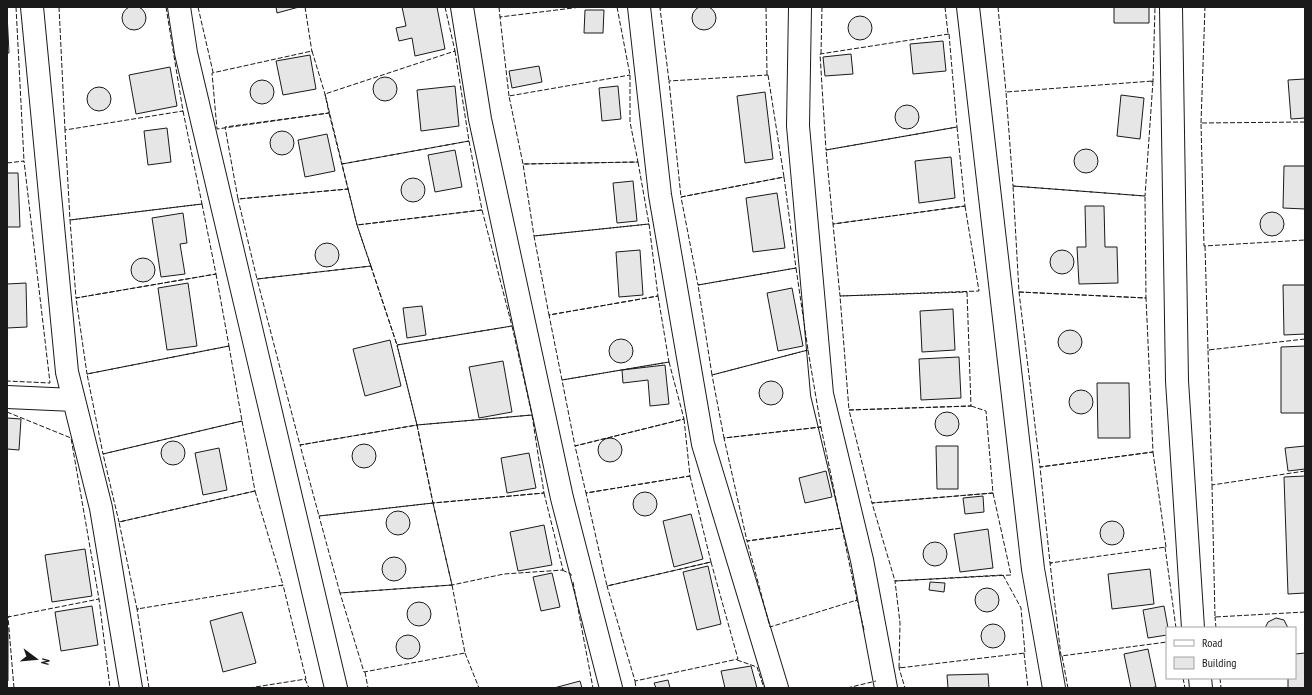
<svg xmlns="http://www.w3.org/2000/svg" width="1312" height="695" viewBox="0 0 1312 695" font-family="'PT Sans Narrow',sans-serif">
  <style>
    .building { fill: #e6e6e6; stroke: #1a1a1a }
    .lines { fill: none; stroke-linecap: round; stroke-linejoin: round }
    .street-casing { stroke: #1a1a1a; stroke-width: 24 }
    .street { stroke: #fff; stroke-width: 22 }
    .fence { stroke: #1a1a1a; stroke-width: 1; stroke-dasharray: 5 2; stroke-linecap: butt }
  </style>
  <rect width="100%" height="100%" fill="#fff"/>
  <path class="building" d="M692 18a12 12 0 1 1 24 0a12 12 0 1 1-24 0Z
    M122 18a12 12 0 1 1 24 0a12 12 0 1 1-24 0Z
    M276,7H299L277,13Z
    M402,7H437L445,49L415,56L412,38L399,41L396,28L406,26Z
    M1114,7H1149V23H1114Z
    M585,10H604L603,33H584Z
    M7,13L9,53H7Z
    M848 28a12 12 0 1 1 24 0a12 12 0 1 1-24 0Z
    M943,41L946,71L913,74L910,44Z
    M851,54L853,74L825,76L823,57Z
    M310,55L316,89L283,95L276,61Z
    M539,66L542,82L512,88L509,71Z
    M170,67L177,106L136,114L129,75Z
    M373 89a12 12 0 1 1 24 0a12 12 0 1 1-24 0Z
    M1305,79V118L1291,119L1288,80Z
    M250 92a12 12 0 1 1 24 0a12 12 0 1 1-24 0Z
    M455,86L459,126L421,131L417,90Z
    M618,86L621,119L602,121L599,88Z
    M87 99a12 12 0 1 1 24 0a12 12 0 1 1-24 0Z
    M765,92L773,159L745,163L737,96Z
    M1121,95L1144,98L1140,139L1117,136Z
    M895 117a12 12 0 1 1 24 0a12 12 0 1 1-24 0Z
    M167,128L171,162L148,165L144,131Z
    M270 143a12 12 0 1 1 24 0a12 12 0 1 1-24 0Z
    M327,134L335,171L305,177L298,140Z
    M1074 161a12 12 0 1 1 24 0a12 12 0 1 1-24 0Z
    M455,150L462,187L435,192L428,155Z
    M951,157L955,198L919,203L915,161Z
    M1284,166H1305V209L1283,208Z
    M7,173H18L20,227H7Z
    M401 190a12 12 0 1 1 24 0a12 12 0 1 1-24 0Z
    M633,181L637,221L617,223L613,183Z
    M777,193L785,248L753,252L746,198Z
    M1085,206H1104L1105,247H1117L1118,283L1079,284L1077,247H1086Z
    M1260 224a12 12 0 1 1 24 0a12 12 0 1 1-24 0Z
    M183,213L187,243L180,244L185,274L161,277L152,218Z
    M315 255a12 12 0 1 1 24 0a12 12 0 1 1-24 0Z
    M640,250L643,295L619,297L616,252Z
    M1050 262a12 12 0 1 1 24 0a12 12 0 1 1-24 0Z
    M131 270a12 12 0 1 1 24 0a12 12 0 1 1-24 0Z
    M26,283L27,327L7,328V284Z
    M188,283L197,346L167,350L158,288Z
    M1283,285H1305V334L1284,335Z
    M792,288L803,346L778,351L767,293Z
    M422,306L426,335L407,338L403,308Z
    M953,309L955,350L922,352L920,311Z
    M1058 342a12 12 0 1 1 24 0a12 12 0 1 1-24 0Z
    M609 351a12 12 0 1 1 24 0a12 12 0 1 1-24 0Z
    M390,340L401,386L365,396L353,349Z
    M1305,346V413H1281V347Z
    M959,357L961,398L921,400L919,359Z
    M503,361L512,412L479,418L469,367Z
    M665,365L669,404L650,406L648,380L623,383L622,370Z
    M759 393a12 12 0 1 1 24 0a12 12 0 1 1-24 0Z
    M1097,383H1129L1130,438H1098Z
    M1069 402a12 12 0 1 1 24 0a12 12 0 1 1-24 0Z
    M935 424a12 12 0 1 1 24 0a12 12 0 1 1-24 0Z
    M7,418L21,419L19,450L7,449Z
    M598 450a12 12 0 1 1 24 0a12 12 0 1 1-24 0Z
    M161 453a12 12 0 1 1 24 0a12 12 0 1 1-24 0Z
    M352 456a12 12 0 1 1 24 0a12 12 0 1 1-24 0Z
    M936,446H958V489H937Z
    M1305,446V469L1288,471L1285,448Z
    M219,448L227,490L203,495L195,453Z
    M529,453L536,488L507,493L501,458Z
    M826,471L832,497L805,503L799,478Z
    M1305,476V593L1288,594L1284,477Z
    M633 504a12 12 0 1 1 24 0a12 12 0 1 1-24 0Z
    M983,496L984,512L965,514L963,498Z
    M386 523a12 12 0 1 1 24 0a12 12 0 1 1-24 0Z
    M691,514L703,559L674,567L663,521Z
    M1100 533a12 12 0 1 1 24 0a12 12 0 1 1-24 0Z
    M544,525L552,565L518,571L510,532Z
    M988,529L993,568L960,572L954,534Z
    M923 554a12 12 0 1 1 24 0a12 12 0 1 1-24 0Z
    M85,549L92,596L52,602L45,555Z
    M382 569a12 12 0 1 1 24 0a12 12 0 1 1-24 0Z
    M708,566L721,624L697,630L683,572Z
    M1150,569L1154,604L1112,609L1108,574Z
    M552,573L560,607L541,611L533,577Z
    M930,582L945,583L944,592L929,590Z
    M975 600a12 12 0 1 1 24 0a12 12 0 1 1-24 0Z
    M407 614a12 12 0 1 1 24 0a12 12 0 1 1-24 0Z
    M92,606L98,645L61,651L55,612Z
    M1164,606L1168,628L1167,635L1148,638L1143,610Z
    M242,612L256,663L223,672L210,621Z
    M1276,618L1284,620L1288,628H1265L1268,622Z
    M981 636a12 12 0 1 1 24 0a12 12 0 1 1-24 0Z
    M7,628H8V681H7Z
    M396 647a12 12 0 1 1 24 0a12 12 0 1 1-24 0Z
    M1148,649L1156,687L1149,688H1131L1124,654Z
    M1305,653V688H1288V678H1295V654Z
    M751,666L757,688H725L721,671Z
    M988,674L989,688H948L947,675Z
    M668,680L670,688H656L654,683Z
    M580,681L582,688H554Z"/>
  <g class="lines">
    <defs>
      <path id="street" d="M32,7L67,372L101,508L131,688
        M179,7L186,53L336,688
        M462,7L480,119L562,498L611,688
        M639,7L660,195L703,444L777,688
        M800,7L798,126L822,394L862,560L886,688
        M968,7L1033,569L1054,688
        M1171,7L1177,381L1193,628
        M7,397L74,400
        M1200,678L1201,688"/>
    </defs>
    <use href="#street" class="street-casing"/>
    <use href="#street" class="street"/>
    <path class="fence" d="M16,7L24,161L23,162
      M59,7L65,130
      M166,7L183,111H182
      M198,7L213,72
      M305,7L312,52
      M445,7L455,51H454
      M499,7L500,17H501
      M617,7L630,75
      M669,7L660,8L669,81
      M766,7L767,75
      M945,7L948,34
      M998,7L1006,92
      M949,34L957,127L826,150L820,54Z
      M312,51L325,94L329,113L217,129L212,73Z
      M455,51L469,141L342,164L325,94Z
      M821,54L822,7
      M630,75V122L638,162L523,164L509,96Z
      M768,75L784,177L681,197L669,81Z
      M1153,81L1145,196L1013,186L1006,92Z
      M1151,82L1153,81L1155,7
      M509,96L500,17L581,7
      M183,111L202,204L70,220L65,130Z
      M329,113L348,189L238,199L225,127Z
      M1305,122L1201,123L1204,246L1305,240
      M1201,123L1205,7
      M957,127L965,206L833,224L826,150Z
      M469,141L482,210L357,225L342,164Z
      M638,162L649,224L534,236L523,164Z
      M7,163L24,161L50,383L7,381
      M784,177L796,268L698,285L681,197Z
      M1013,186L1145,196L1146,298L1019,292Z
      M348,189L357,225L371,266L257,279L238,199Z
      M202,204L216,274L76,298L70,220Z
      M965,206L979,291L840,296L833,224Z
      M482,210L512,326L397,345L357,225Z
      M649,224L658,296L549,315L534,236Z
      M1205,246L1208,350H1210
      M371,266L397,345L417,425L300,445L257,279Z
      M796,268L808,350L712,375L698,285Z
      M216,274L229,346L87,374L76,298Z
      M967,292L971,406L849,410L840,296Z
      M1019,292L1146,298L1153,452L1040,467Z
      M658,296L669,362L562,380L549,315Z
      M512,326L532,415L417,425L397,345Z
      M1305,339L1208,350L1212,485L1305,471
      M229,346L242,421L103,454L87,374Z
      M808,350L821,427L724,438L712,375Z
      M669,362L684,419L575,446L562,380Z
      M971,406L986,411L993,493L872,503L849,410Z
      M7,412L71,438L99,599L110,688
      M532,415L544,493L433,503L417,425Z
      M684,419L690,476L586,493L575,446Z
      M242,421L255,491L119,522L103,454Z
      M417,425L433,503L319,516L300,445Z
      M821,427L842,528L747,541L724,438Z
      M1153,452L1166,547L1050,563L1040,467Z
      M690,476L711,562L607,586L586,493Z
      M1212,485L1215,617L1305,612
      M255,491L283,585L137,609L119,522Z
      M544,493L563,570L504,574L452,585L433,503Z
      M993,493L1011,575L895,581L872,503Z
      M433,503L452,585L340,593L319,516Z
      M842,528L857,600L770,627L747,541Z
      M1165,547L1176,628
      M711,562L738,659L635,681L607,586Z
      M1052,563H1050L1061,656L1167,642
      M562,570L571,574V576
      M1003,575L1021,608L1025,653L899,668L900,623L895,581Z
      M573,582L593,688
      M452,585L465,653L364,672L340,593Z
      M855,601L857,600L864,630
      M139,609H137L149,688
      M7,610L8,617L10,616
      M1216,628L1215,617H1217
      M465,653L479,688
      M1024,653L1028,688
      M1062,656L1068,688
      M737,660L757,667L764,688
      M901,667L899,668L905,688
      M365,672L368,688
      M1183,678L1185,688
      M1220,678L1221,688
      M305,679L309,688
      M635,681L636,688
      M14,688L8,617L99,599
      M249,688L306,679L283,585L281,586
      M847,688L876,681"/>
  </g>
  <rect width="1312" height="695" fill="none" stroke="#1a1a1a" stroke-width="16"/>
  <rect x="1166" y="627" width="130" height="52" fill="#ffffff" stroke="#a3a3a3"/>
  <rect x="1174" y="640" width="20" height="6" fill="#ffffff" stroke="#a3a3a3"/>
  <text x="1202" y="647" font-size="12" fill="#1a1a1a">Road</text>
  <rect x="1174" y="657" width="20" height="12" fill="#e6e6e6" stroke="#a3a3a3"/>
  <text x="1202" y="667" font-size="12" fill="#1a1a1a">Building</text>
  <g transform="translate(36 659) rotate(106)" stroke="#ffffff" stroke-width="3" paint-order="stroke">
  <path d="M0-3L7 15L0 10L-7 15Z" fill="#1a1a1a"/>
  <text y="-6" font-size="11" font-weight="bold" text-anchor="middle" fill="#1a1a1a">N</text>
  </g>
</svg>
